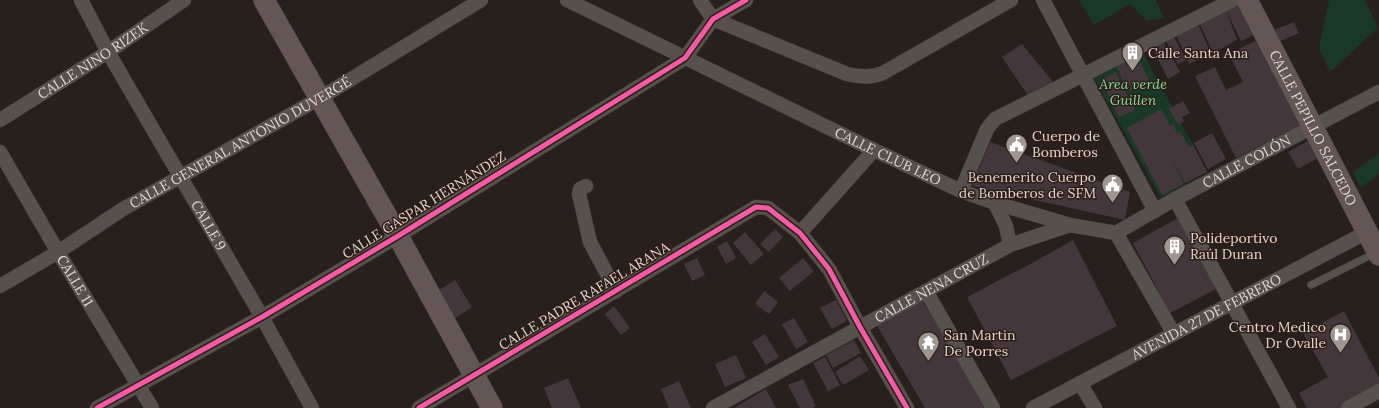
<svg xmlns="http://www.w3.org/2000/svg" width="1379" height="408" viewBox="0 0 1379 408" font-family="Lora,serif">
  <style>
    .green { fill: #1a3826 }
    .building { fill: #44373c }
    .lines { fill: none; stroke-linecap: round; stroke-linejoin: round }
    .lane-casing { stroke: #433b38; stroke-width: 8 }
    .street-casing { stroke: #433b38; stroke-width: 15 }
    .primary-casing { stroke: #433b38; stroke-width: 22 }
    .lane { stroke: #57514d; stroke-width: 7 }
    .street { stroke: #57514d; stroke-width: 14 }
    .primary { stroke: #635655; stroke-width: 21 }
    .cycleway-casing { stroke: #2e1e16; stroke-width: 8 }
    .cycleway { stroke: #f35aa7; stroke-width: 5 }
    .labels { text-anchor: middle; stroke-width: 3; stroke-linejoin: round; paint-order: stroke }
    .poi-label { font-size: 14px; fill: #e1d5d0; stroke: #2e1e16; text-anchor: start }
    .street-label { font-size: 14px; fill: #e1d5d0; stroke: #2e1e16 }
    .park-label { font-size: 14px; font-style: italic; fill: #7edba3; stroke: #2e1e16 }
  </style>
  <rect width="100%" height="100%" fill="#28201c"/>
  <path class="green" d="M1079,0H1156L1164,18L1147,21L1130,4L1094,25Z
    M1329,0H1365L1378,28L1330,72L1319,48Z
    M1141,49L1207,171L1161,198L1090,71Z
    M1379,154V174L1360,188L1353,172Z"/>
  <path class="building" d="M1241,3L1256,34L1241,41L1226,10Z
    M1226,10L1237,40L1213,53L1199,22Z
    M1294,22L1299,33L1276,43L1272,31Z
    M1198,24L1209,49L1201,53L1203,57L1189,64L1176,34Z
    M1174,37L1186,60L1178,64L1166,41Z
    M1261,38L1303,124L1236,158L1195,76L1215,67L1226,90L1243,82L1229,54Z
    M1163,41L1180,72L1168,79L1152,47Z
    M1022,44L1053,82L1029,97L1002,57Z
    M1136,53L1150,82L1127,91L1115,63Z
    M1116,72L1135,110L1119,117L1101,80Z
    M1183,101L1190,113L1182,117L1184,121L1178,125L1169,109Z
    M1161,109L1170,126L1173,124L1177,133L1180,131L1189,147L1193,145L1207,172L1185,183L1171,156L1184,184L1162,195L1127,128Z
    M1212,133L1226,159L1208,169L1194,143Z
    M1314,138L1323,155L1298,169L1288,152Z
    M990,142L1130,192L1125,220L972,186Z
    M1178,218L1216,289L1170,313L1133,243Z
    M775,229L783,237L769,252L760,244Z
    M745,232L764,254L751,265L733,243Z
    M1073,240L1117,326L1011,380L967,297L1034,262Z
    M727,241L736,258L726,264L717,247Z
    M697,258L705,275L692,281L684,264Z
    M803,258L814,271L790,291L779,278Z
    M455,280L472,307L454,319L436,292Z
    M764,291L778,302L769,314L755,304Z
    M836,300L847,321L832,329L820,308Z
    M922,300L984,402V408H925L876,324Z
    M614,306L630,328L621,335L605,314Z
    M1344,311L1379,378V385L1340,408H1307L1299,393L1328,377L1303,333Z
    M794,318L808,342L796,349L782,324Z
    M765,334L779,357L766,365L752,342Z
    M854,340L861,353L833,368L826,355Z
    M736,355L746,378L725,387L715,364Z
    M860,356L869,370L843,385L835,372Z
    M825,357L840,385L828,391L813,363Z
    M568,378L581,408H552L544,388Z
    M803,379L816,406L813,408H800L788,385Z
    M679,381L691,408H669L661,389Z
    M766,389L776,408H734Z"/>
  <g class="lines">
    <defs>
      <path id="lane" d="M1311,285L1375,253"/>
      <g id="street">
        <path id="s1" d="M81,0L108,52L262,317L312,408"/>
        <path id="s2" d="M567,0L874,150L961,191L995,203L1070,225L1116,233"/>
        <path d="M700,0L713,19L847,74C860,77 871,78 883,73L1011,0"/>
        <path d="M1043,0L1155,211"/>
        <path id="s3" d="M0,120L108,52L184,0"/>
        <path id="s4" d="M0,152L58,252L152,408"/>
        <path d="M586,186L580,189L579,194L590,242L616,291"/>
        <path d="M961,191L987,129L995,119L1233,0"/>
        <path d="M1175,199L1289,408"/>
        <path d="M995,203L1006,226L1010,245"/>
        <path d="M800,233L874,150"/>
        <path id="s5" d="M1116,233L1175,199L1379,92"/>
        <path d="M1116,233L1174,334"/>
        <path id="s6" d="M0,286L58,252L123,209L320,98L481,0"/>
        <path d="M926,291L993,408"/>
        <path d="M1080,383L1095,408"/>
        <path d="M97,408L262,317L398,236L685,58L713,19L746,0"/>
        <path d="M419,408L756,207L768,208L800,233L829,269L860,327L907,408"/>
        <path id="s7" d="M713,408L1010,245L1070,225"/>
        <path id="s8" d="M1033,408L1367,232"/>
        <path d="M1348,408L1379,391"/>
      </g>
      <g id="primary">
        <path d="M264,0L398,236L492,408"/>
        <path id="s9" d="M1247,0L1379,255"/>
      </g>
    </defs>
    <use href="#lane" class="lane-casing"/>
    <use href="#street" class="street-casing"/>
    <use href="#primary" class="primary-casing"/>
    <use href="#lane" class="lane"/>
    <use href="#street" class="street"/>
    <use href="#primary" class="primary"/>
    <defs>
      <path id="cycleway" d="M97,408L262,317L398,236L685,58L713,19L746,0
        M419,408L756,207L768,208L800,233L829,269L860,327L907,408"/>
    </defs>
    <use href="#cycleway" class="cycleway-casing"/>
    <use href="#cycleway" class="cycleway"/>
  </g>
  <defs>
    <symbol id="building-pin" viewBox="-11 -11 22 30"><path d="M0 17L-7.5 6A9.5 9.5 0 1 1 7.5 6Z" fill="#a09691" stroke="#2e1e16"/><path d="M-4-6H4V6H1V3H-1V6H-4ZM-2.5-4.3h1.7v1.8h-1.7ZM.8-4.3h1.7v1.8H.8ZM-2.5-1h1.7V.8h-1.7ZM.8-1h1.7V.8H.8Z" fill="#fff"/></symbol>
    <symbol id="civic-pin" viewBox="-11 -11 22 30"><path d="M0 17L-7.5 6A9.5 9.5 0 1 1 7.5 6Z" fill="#a09691" stroke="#2e1e16"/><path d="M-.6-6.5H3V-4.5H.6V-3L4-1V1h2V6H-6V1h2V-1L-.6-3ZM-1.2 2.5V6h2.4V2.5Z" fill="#fff"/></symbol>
    <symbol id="hospital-pin" viewBox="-11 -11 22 30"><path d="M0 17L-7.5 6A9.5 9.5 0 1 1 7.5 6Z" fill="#a09691" stroke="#2e1e16"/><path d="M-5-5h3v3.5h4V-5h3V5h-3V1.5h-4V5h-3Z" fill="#fff"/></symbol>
    <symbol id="temple-pin" viewBox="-11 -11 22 30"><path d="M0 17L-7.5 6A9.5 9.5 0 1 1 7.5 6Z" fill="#a09691" stroke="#2e1e16"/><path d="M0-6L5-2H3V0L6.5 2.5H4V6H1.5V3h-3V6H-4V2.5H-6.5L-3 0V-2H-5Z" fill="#fff"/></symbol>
  </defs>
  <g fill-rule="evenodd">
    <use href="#building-pin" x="1120" y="40" width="25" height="34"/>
    <use href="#civic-pin" x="1004" y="132" width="25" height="34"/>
    <use href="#civic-pin" x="1100" y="172" width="25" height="34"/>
    <use href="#building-pin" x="1162" y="234" width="25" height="34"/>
    <use href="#hospital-pin" x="1328" y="322" width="25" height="34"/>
    <use href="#temple-pin" x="916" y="330" width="25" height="34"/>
  </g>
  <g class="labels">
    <g class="poi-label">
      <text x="1148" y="58">Calle Santa Ana</text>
      <text x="1032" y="141">Cuerpo de<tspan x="1032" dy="16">Bomberos</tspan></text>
      <text x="1096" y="182" text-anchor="end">Benemerito Cuerpo<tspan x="1096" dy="16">de Bomberos de SFM</tspan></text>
      <text x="1190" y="243">Polideportivo<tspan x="1190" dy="16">Raúl Duran</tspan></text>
      <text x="1326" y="332" text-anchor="end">Centro Medico<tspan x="1326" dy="16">Dr Ovalle</tspan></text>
      <text x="944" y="340">San Martin<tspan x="944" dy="16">De Porres</tspan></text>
    </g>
    <g class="street-label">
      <text dy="5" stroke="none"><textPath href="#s3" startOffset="110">CALLE NINO RIZEK</textPath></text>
      <text dy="5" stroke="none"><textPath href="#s9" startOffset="144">CALLE PEPILLO SALCEDO</textPath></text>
      <text dy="5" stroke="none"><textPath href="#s6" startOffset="280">CALLE GENERAL ANTONIO DUVERGÉ</textPath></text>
      <text dy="5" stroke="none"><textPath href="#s2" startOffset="357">CALLE CLUB LEO</textPath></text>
      <text dy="5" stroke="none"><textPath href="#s5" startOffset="149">CALLE COLÓN</textPath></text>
      <text transform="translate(424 205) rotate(-32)" y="5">CALLE GASPAR HERNÁNDEZ</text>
      <text dy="5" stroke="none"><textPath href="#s1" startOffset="259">CALLE 9</textPath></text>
      <text dy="5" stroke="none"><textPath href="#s4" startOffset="149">CALLE 11</textPath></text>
      <text dy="5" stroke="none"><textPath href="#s7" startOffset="249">CALLE NENA CRUZ</textPath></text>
      <text transform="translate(584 296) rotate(-31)" y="5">CALLE PADRE RAFAEL ARANA</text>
      <text dy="5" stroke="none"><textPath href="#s8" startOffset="196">AVENIDA 27 DE FEBRERO</textPath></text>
    </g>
    <g class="park-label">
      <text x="1133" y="89">Area verde<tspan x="1133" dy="16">Guillen</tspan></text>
    </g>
  </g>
</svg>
